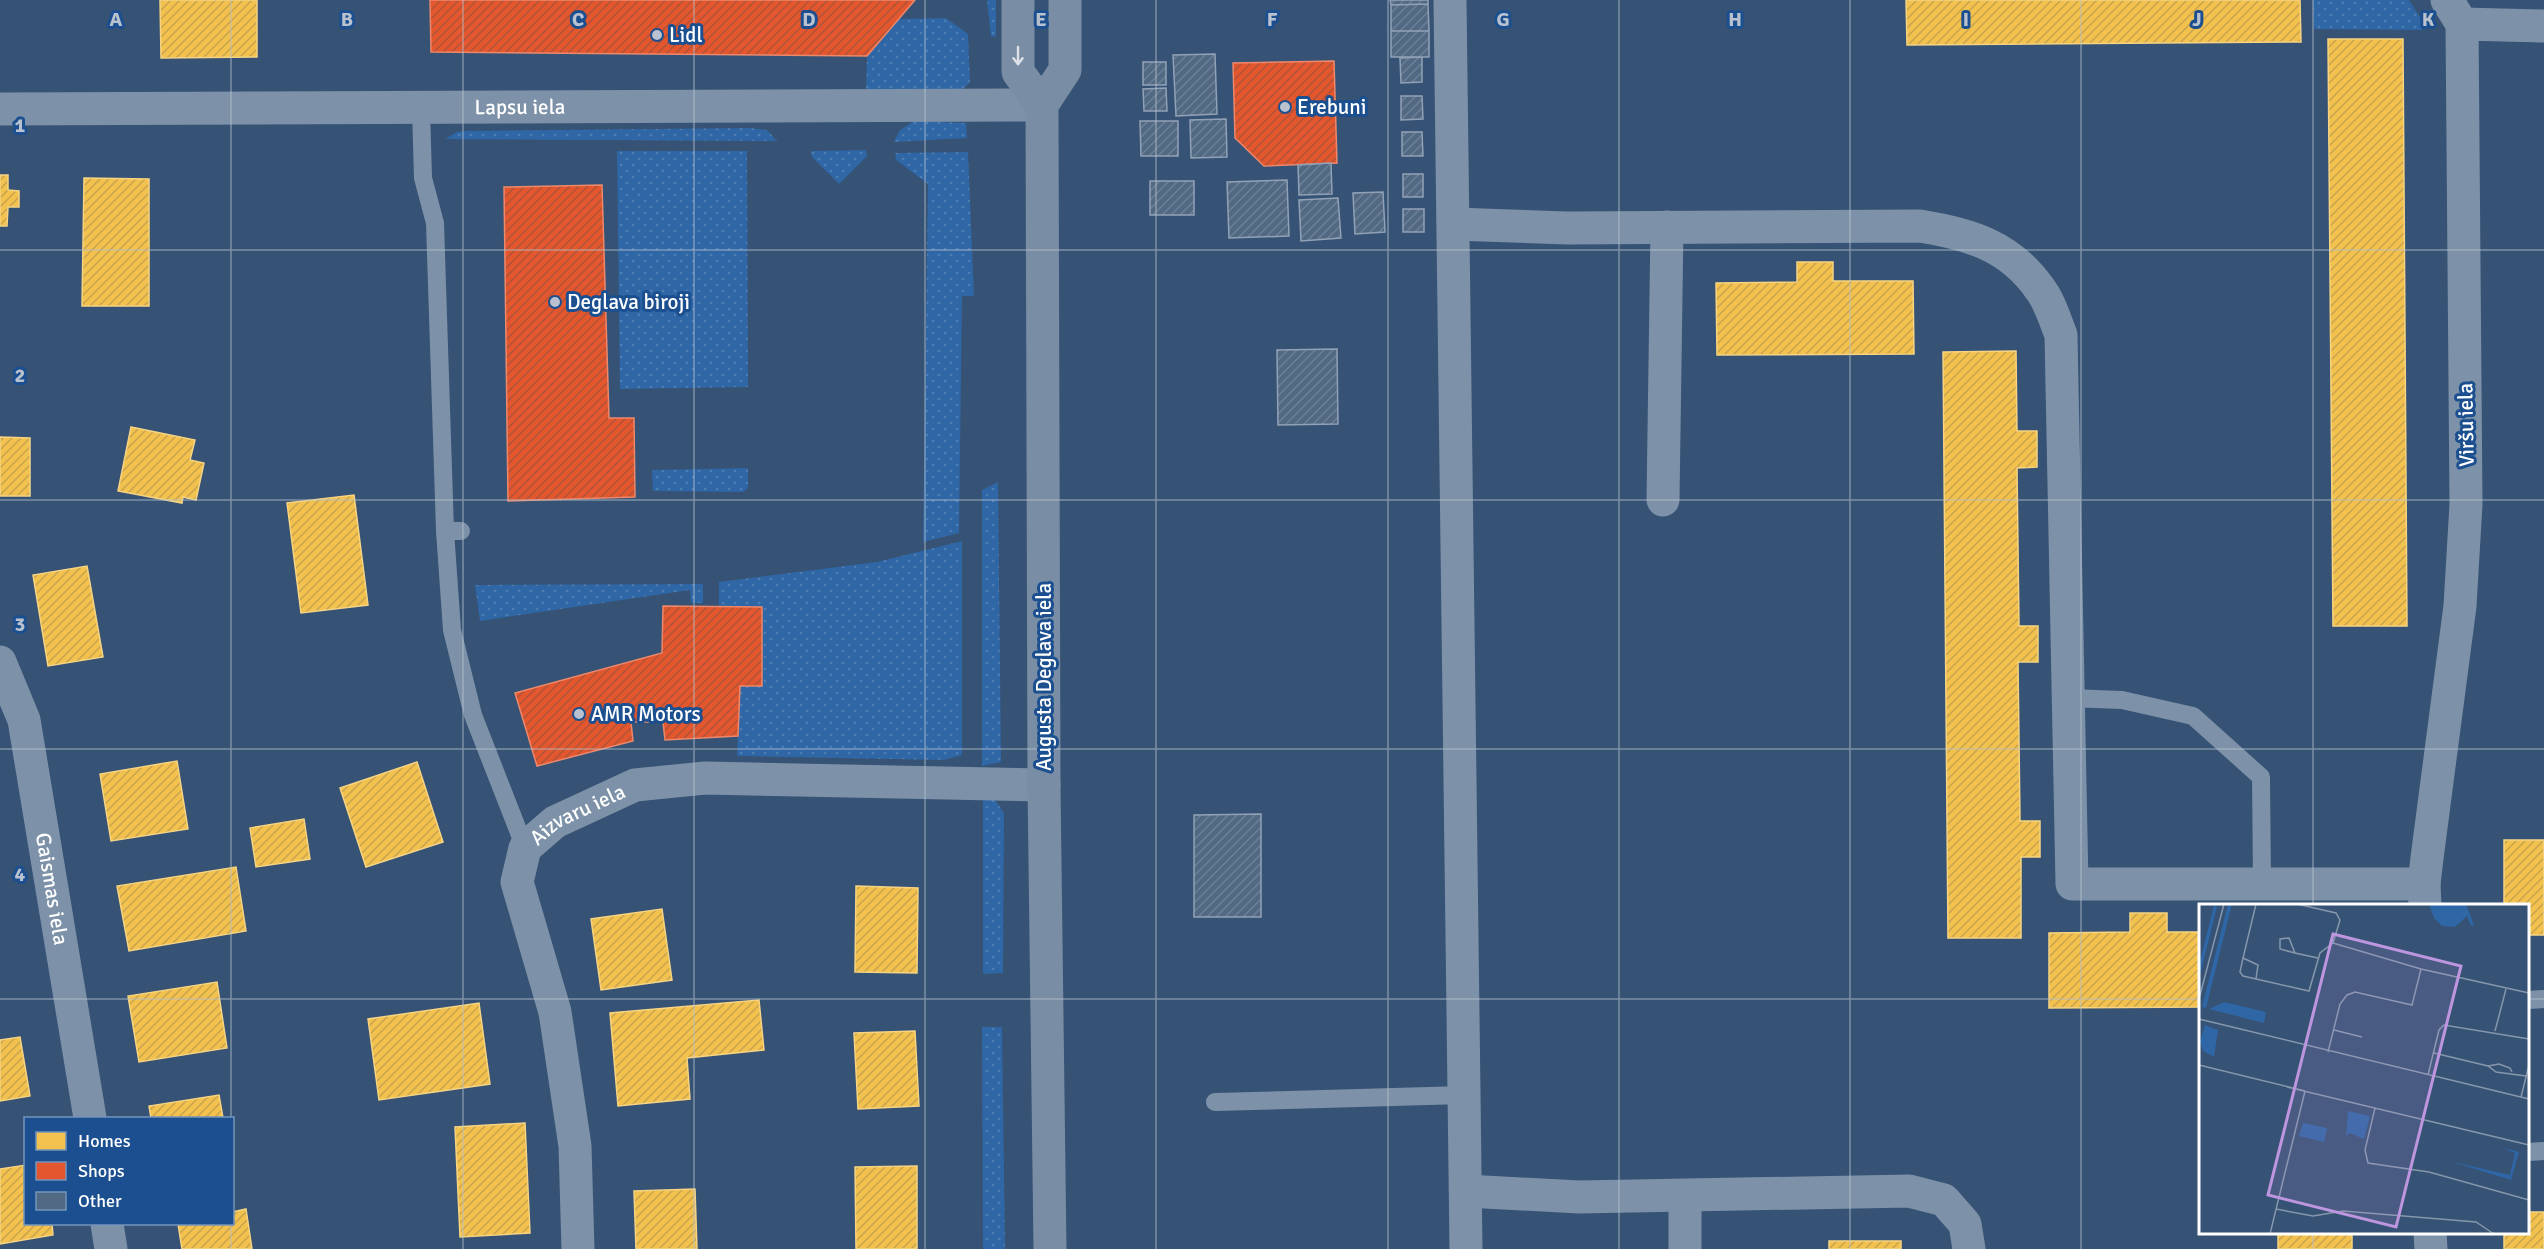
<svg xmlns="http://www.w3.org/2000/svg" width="2544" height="1249" viewBox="0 0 2544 1249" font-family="Signika,sans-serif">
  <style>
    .green { fill: url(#green-dots) }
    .homes { fill: url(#homes-hatch); stroke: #f6d483; stroke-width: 1.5 }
    .shops { fill: url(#shops-hatch); stroke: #ec896d; stroke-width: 1.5 }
    .building { fill: url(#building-hatch); stroke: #92a2b6; stroke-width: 1.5 }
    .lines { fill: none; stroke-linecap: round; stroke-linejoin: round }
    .service { stroke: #7d92a8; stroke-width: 18 }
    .minor { stroke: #7d92a8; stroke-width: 33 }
    .secondary { stroke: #798da4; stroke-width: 33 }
    .oneway { stroke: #dee2e8 }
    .grid { fill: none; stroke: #b9c2ce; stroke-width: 1.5; stroke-opacity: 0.55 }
    .poi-dot { fill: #b9c2ce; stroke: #1b4f8f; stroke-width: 2 }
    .labels { text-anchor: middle; stroke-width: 6; stroke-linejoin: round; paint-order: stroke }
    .poi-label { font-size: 21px; fill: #fff; stroke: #1b4f8f; text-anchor: start }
    .street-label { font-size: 21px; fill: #fff; stroke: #1b4f8f }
    .inset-road { fill: none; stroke: #8697ac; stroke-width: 1.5 }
    .view { fill: #bd96df; fill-opacity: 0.15; stroke: #bd96df; stroke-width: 3 }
    .inset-edge { fill: none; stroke: #fff; stroke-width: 3 }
    .grid-label { font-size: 20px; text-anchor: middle; font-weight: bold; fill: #b9c2ce; stroke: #1b4f8f; stroke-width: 6; stroke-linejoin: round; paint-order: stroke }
  </style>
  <defs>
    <pattern id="green-dots" width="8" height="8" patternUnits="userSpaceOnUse" patternTransform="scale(1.5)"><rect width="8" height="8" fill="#2f66a5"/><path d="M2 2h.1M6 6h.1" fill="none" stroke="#4e7db2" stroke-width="1.8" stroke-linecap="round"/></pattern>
    <pattern id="homes-hatch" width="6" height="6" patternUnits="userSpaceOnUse" patternTransform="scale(1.5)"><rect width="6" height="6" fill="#f2c14e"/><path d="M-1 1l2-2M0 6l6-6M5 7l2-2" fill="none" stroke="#c8a44e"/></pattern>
    <pattern id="shops-hatch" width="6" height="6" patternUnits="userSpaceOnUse" patternTransform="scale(1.5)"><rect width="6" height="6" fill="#e4572e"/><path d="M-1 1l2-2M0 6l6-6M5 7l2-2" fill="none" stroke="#af5338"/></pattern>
    <pattern id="building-hatch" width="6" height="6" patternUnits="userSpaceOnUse" patternTransform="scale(1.5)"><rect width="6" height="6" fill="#526984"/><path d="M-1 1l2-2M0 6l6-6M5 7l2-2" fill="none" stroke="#6c8096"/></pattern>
  </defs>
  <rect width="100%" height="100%" fill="#365274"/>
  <path class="green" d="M987,0H996V36L991,37Z
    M2313,0H2409L2420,17L2422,30L2314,29Z
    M946,18L968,34L970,82L963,89L866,90L867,56L899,19Z
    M914,121L966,123L967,138L894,142L900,130Z
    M750,128L767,130L777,141L445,139L457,132L464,131Z
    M866,150L867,156L839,184L812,157L811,151Z
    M617,151H747L748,387L620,389Z
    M968,152L974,296H962L959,533L923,542L928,184L896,160L895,153Z
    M748,468V488L743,492L653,491L652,470Z
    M998,482L1001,762L982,766V490Z
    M962,541V755L944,760L737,756L740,686H762V607L719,606V582L877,562Z
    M703,584V603H691L690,590L480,621L475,585Z
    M983,797L995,800L1004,813L1003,973L983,974Z
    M982,1027H1002L1005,1249H983Z"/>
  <path class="homes" d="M160,0H257V57L161,58Z
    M1906,0H2300L2301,42L1907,45Z
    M2328,39H2403L2407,626H2333Z
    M0,175H8V190L19,191V207H8L7,226H0Z
    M84,178L149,179V306H82Z
    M1797,262H1833V281H1913L1914,354L1717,355L1716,283L1797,282Z
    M2016,351L2017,431H2037V467L2017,468L2019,626H2038V662H2018L2020,821H2040V857H2021V938H1948L1943,352Z
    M131,427L195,440L190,460L204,463L196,500L183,497L182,503L118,491Z
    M0,437L30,438V496H0Z
    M354,495L368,605L301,613L287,503Z
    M87,566L103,657L48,666L33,575Z
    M177,761L188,829L111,841L100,774Z
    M417,762L443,842L366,867L340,788Z
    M304,819L310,859L256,867L250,828Z
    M2504,840H2544V935H2528V906H2504Z
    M236,867L246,931L129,951L117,886Z
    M856,886L918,888L917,973L855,972Z
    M662,909L672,980L601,990L591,919Z
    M2130,913H2167V932H2200V1007L2049,1008V933L2130,932Z
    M217,982L227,1048L139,1062L128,996Z
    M759,1000L764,1050L687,1058L690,1099L618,1106L610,1013Z
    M479,1003L490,1084L379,1100L368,1019Z
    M915,1031L919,1106L858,1109L854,1033Z
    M20,1037L30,1096L0,1101V1040Z
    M219,1095L223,1118H151L149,1106Z
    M525,1123L530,1233L460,1237L455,1127Z
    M26,1165V1224H52L53,1235L0,1244V1169Z
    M917,1166V1249H856L855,1167Z
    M695,1189L697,1249H636L634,1191Z
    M246,1209L252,1249H182L178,1224H232V1212Z
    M2528,1212H2544V1249H2504V1232H2528Z
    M2278,1232H2352V1249H2278Z
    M1829,1241H1901V1249H1829Z"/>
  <path class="shops" d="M430,0H915L867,56L431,52Z
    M1334,61L1337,163L1264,166L1235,138L1233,63Z
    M602,185L609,418H634L635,497L508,501L504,187Z
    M663,606L762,607V686H740L738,736L665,740L663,722H631L633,741L537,766L515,693L662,653Z"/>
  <path class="building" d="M1390,0H1428V4L1391,5Z
    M1428,4L1429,31H1391V5Z
    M1391,31H1429V57H1391Z
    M1215,54L1217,114L1176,116L1173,55Z
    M1422,57V82L1401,83L1400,58Z
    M1143,62H1166V85H1143Z
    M1166,88L1167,111H1144L1143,89Z
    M1401,96H1422L1423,119L1401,120Z
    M1226,119L1227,157L1191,158L1190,120Z
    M1140,121H1178V156H1141Z
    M1402,132H1422L1423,156H1402Z
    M1331,163L1332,194L1299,195L1298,165Z
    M1403,174H1423V197H1403Z
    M1287,180L1289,236L1229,238L1227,182Z
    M1150,181H1194V215H1150Z
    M1383,192L1385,232L1355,234L1353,193Z
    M1338,198L1341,238L1301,241L1299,200Z
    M1403,209H1424V232H1403Z
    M1337,349L1338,424L1278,425L1277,350Z
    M1261,814V917H1194V815Z"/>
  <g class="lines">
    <path class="service" d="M421,109L423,178L435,223L445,531H461
      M445,531L452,630L473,715L525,848
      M2069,698L2122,700L2193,716L2261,777L2262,883
      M2528,1000L2544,999
      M1215,1102L1464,1095
      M2528,1152L2544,1151"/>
    <g class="minor">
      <path d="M1450,0L1466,1249"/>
      <path d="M2462,24L2544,26"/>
      <path id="s1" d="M0,109L1042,105"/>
      <path d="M1454,224L1567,228L1920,226C1970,234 2010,246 2040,289C2050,302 2055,320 2061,335L2072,884H2424"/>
      <path d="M1663,500L1667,227"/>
      <path id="s2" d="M0,662L24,720L90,1118"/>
      <path d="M2425,906L2424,884L2427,858L2460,606L2466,504L2462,24L2447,0"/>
      <path d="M1466,1191L1579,1197L1909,1191L1944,1200L1965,1224L1969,1249"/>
      <path d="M1685,1196V1249"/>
      <path d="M107,1224L111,1249"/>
      <path d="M2430,1232L2431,1249"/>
      <path id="s3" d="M578,1249L575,1146L555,1012L517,882L525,848L555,822L635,785L705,778L1044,785"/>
    </g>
    <path class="secondary" d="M1018,0V72L1042,105
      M1050,1249L1044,785L1042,105L1065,70V0"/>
  </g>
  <defs><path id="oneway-shaft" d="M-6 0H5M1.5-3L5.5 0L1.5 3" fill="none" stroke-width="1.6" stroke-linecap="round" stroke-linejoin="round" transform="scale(1.5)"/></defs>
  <use class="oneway" href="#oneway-shaft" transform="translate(1018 56) rotate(90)"/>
  <path class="grid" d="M231,0V1118M463,0V1249M694,0V1249M925,0V1249M1156,0V1249M1388,0V1249M1619,0V1249M1850,0V1249M2081,0V1249M2313,0V906M0,250H2544M0,500H2544M0,749H2544M0,999H2200M2528,999H2544M231,1224V1249M2313,1232V1249"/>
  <g class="poi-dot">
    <circle cx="657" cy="35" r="6"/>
    <circle cx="1285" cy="107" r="6"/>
    <circle cx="555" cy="302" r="6"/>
    <circle cx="579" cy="714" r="6"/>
  </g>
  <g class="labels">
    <g class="poi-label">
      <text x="669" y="42">Lidl</text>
      <text x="1297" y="114">Erebuni</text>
      <text x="567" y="309">Deglava biroji</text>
      <text x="591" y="721">AMR Motors</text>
    </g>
    <g class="street-label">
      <text dy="7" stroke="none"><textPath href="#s1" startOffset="520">Lapsu iela</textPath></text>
      <text transform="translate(2466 425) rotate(-91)" y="7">Viršu iela</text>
      <text transform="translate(1044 677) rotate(-90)" y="7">Augusta Deglava iela</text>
      <text dy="7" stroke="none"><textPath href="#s3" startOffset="472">Aizvaru iela</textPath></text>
      <text dy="7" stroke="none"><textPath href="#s2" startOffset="234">Gaismas iela</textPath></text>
    </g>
  </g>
  <g transform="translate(2199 904)">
    <rect width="330" height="330" fill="#365274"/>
    <path d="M29,0H33L7,104L3,103ZM15,1L18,3L0,75V61ZM25,98L67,108L65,119L10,105ZM6,121L19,126L15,153L4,147L1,138ZM149,207L171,212L165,235L151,229L147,232ZM104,219L128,224L125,238L100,232ZM302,243L320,248L312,276L250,257L311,271L316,249Z" fill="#2f66a5"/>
    <path d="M230,0H267L275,21L272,22L268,12L256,23L243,22L235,14Z" fill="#2f66a5"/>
    <path class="inset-road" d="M57,0L44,54L59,61L57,75M98,0L137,9L141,16L134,39M134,39L222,65L330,89M96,49L81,45V35L90,34L96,49L119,54M44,54L41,68L44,72L110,87L121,49L134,39M0,95L25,0M0,115L330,195M135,126L163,133M296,127L307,85M129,148L141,100L148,91L156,88L213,101L222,65M235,149L289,162L297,168L327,172M0,161L106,187M289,162L300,160L311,164L313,168M229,171L240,126L245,121L330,135M88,183L330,241M322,193L330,161M176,204L166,246L169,259L230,268L330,296M77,305L114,312L144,307L277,318L295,330M71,330L106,187"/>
    <path class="view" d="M134,30L262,62L197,323L69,291Z"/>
    <rect width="330" height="330" class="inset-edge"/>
  </g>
  <g class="grid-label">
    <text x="116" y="26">A</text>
    <text x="347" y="26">B</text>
    <text x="578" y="26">C</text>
    <text x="809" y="26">D</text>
    <text x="1041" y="26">E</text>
    <text x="1272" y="26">F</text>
    <text x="1503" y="26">G</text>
    <text x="1735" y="26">H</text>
    <text x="1966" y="26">I</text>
    <text x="2197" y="26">J</text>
    <text x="2428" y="26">K</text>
    <text x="20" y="132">1</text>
    <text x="20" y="382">2</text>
    <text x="20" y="631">3</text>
    <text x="20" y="881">4</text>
  </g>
  <rect x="24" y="1117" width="210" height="108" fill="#1b4f8f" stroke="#7695bc" stroke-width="1.5"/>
  <rect x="36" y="1132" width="30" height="18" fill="#f2c14e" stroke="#7695bc" stroke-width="1.5"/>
  <text x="78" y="1147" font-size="18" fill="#ffffff">Homes</text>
  <rect x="36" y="1162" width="30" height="18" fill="#e4572e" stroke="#7695bc" stroke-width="1.5"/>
  <text x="78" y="1177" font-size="18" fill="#ffffff">Shops</text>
  <rect x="36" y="1192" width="30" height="18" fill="#526984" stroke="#7695bc" stroke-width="1.5"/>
  <text x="78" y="1207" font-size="18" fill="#ffffff">Other</text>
</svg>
